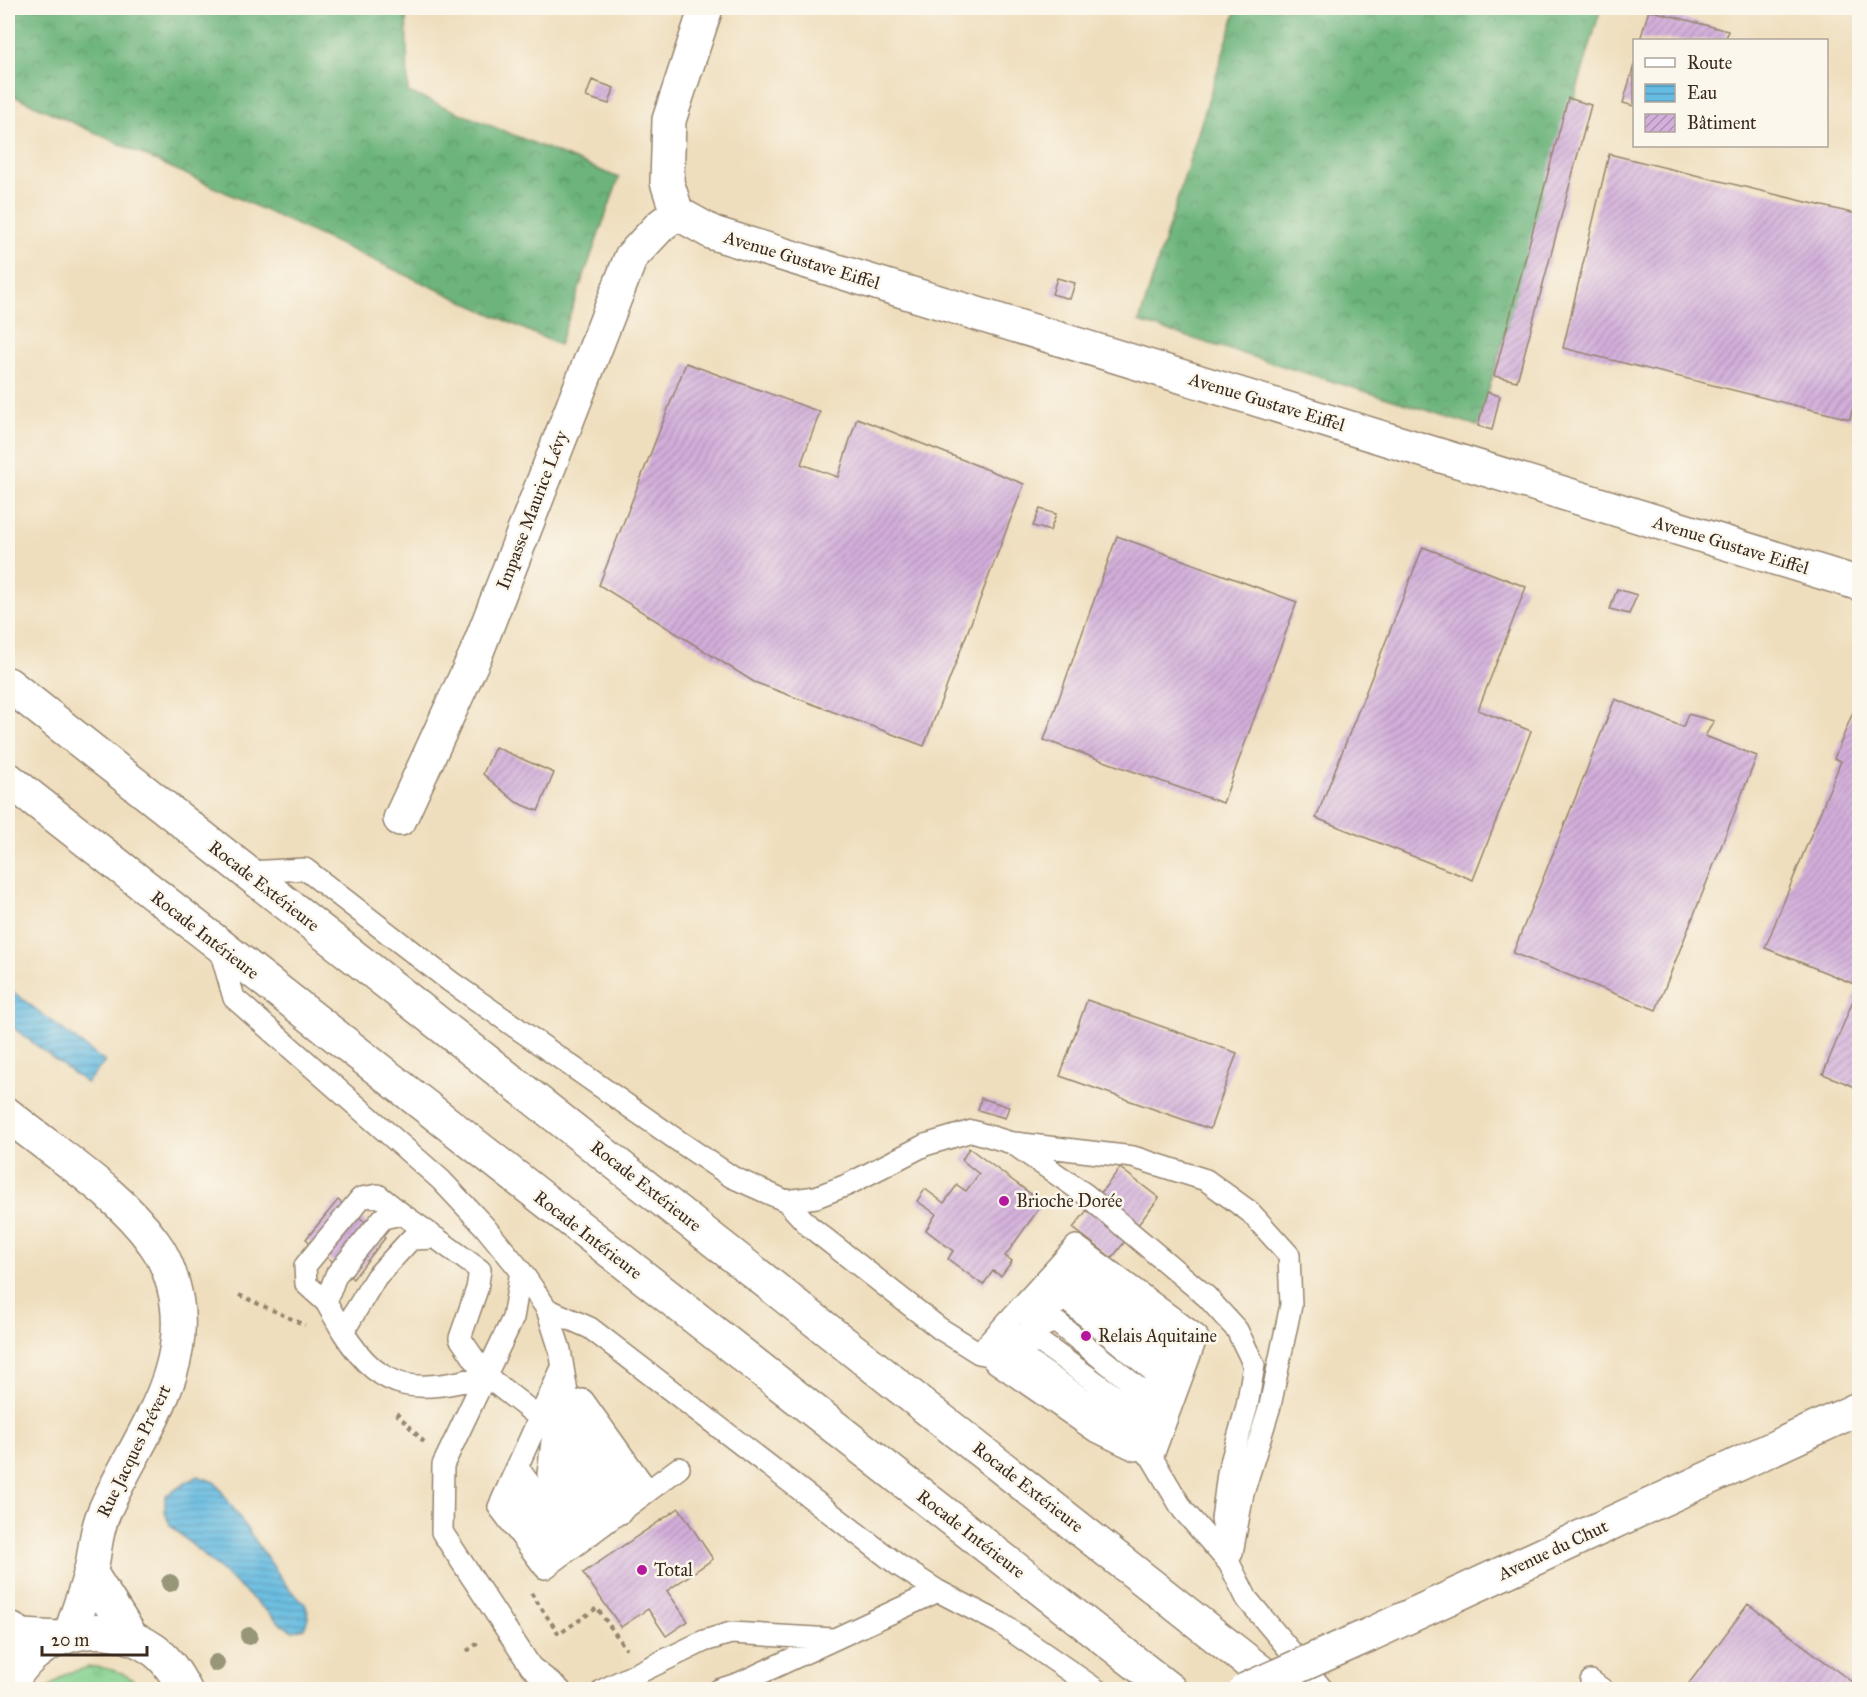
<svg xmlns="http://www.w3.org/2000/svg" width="1867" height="1697" viewBox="0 0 1867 1697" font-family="'IM FELL Great Primer',serif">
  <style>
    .grass { fill: url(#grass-tufts); stroke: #607e58; stroke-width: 1.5 }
    .forest { fill: url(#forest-crowns); stroke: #546f4c; stroke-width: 1.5 }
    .water { fill: url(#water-rules); stroke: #507280; stroke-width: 1.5 }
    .building { fill: url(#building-hatch) }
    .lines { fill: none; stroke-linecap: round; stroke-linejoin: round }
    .service-casing { stroke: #95846e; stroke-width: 24 }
    .minor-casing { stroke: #95846e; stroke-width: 36 }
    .tertiary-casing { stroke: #95846e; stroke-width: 36 }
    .motorway-casing { stroke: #95846e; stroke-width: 36 }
    .path { stroke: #95846e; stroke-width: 4; stroke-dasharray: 4.5 4.5; stroke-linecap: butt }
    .service { stroke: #fff; stroke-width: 21 }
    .minor { stroke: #fff; stroke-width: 33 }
    .tertiary { stroke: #fff; stroke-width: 33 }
    .motorway { stroke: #fff; stroke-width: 33 }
    .tertiary-bridge-casing { stroke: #95846e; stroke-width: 36; stroke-linecap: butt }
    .tertiary-bridge { stroke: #fff; stroke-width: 33 }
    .tree { fill: #989678 }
    .poi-dot { fill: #b5179e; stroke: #fbf7ec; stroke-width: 2 }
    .labels { text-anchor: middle; stroke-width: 5; stroke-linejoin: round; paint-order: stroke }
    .street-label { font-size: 18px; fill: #3b2a1e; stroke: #fbf7ec }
    .poi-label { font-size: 18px; fill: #3b2a1e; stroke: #fbf7ec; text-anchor: start }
  </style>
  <defs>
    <pattern id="grass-tufts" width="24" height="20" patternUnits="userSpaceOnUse" patternTransform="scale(1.5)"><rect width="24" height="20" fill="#85d291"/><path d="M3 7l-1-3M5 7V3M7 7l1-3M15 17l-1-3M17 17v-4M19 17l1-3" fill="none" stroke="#74b47d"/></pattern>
    <pattern id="forest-crowns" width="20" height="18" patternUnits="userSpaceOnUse" patternTransform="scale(1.5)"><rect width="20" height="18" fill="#6cb47b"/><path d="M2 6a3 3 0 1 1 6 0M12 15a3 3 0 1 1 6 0" fill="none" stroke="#5a9364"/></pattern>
    <pattern id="water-rules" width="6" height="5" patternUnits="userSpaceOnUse" patternTransform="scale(1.5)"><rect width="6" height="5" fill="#65bbe1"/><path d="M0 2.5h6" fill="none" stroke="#5498b6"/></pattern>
    <pattern id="building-hatch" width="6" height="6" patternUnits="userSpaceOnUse" patternTransform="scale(1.5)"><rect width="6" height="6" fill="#d3afdb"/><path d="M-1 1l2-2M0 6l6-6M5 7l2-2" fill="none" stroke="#ac8fb1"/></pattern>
  </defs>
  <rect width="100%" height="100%" fill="#fbf7ec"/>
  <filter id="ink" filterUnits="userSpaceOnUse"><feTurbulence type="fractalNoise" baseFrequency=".0167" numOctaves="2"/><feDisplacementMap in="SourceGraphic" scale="12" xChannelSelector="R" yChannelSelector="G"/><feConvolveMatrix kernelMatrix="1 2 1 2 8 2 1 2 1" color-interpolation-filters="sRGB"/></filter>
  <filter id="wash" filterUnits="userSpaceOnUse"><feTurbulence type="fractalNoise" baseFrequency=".008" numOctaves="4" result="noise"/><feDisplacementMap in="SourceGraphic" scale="24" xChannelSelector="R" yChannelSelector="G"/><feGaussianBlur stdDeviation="1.35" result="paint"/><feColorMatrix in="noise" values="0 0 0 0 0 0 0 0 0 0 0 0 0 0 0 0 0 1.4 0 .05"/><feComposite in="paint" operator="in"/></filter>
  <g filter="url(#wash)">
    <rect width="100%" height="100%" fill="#efdebd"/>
    <path class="grass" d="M89,1667C111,1667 129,1673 143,1689H47L65,1674Z"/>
    <path class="forest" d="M8,8H406L408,92L619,178L559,345L8,93Z
      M1237,8H1601L1478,426L1139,322Z"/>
    <path class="water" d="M8,988L105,1062L86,1083L8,1024Z
      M197,1476L215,1482L288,1588L305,1604L309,1616L304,1628L293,1631L282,1625L170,1525L165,1512V1496Z"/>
    <g id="blocks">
      <path class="building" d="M1649,10L1728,31L1726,40H1640Z
        M1634,65V106L1623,103Z
        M592,80L614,88L609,104L586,97Z
        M1568,98L1591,105L1517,381L1494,376Z
        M1609,154L1860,215V380L1850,419L1563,348Z
        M1057,278L1075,283L1070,299L1052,294Z
        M686,363L820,412L801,464L838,477L857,418L1024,484L924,746L754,682L599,585Z
        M1487,392L1500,396L1492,430L1478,426Z
        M1040,509L1056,514L1050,531L1033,526Z
        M1117,536L1297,602L1223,803L1044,740Z
        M1423,547L1526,587L1478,710L1531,731L1473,880L1316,818Z
        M1617,589L1637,595L1629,614L1610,609Z
        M1615,699L1683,727L1688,714L1714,721L1705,736L1757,756L1656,1010L1513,953Z
        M1855,707L1860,709V1089L1823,1074L1859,986L1765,948L1841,761L1834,759Z
        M495,747L554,773L538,811L516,802L483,774Z
        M1087,1000L1237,1053L1210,1129L1060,1076Z
        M981,1098L1009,1107L1005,1118L978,1110Z
        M969,1148L1043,1203L1005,1256L1012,1261L1001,1276L993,1271L983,1285L948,1259L953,1251L926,1230L936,1214L917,1201L925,1189L944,1203L957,1185L966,1191L979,1174L962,1160Z
        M1120,1168L1159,1198L1112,1258L1073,1228Z
        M338,1200L385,1238L353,1279L306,1239Z
        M679,1508L713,1559L667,1591L688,1621L666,1636L648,1609L621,1627L583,1573Z
        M1748,1604L1860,1688V1690H1684Z"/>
    </g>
  </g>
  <g filter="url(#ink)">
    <use href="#blocks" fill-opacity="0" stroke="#95846e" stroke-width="1.5"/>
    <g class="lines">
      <defs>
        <path id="service" d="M248,872L305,869L451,982L677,1140L732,1177L786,1201L816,1197L847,1185L925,1145L972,1131L1012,1143L1085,1194L1207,1297L1237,1330L1254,1365L1247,1406L1228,1473L1222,1519L1230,1565L1247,1599L1323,1690
          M219,946L234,998L441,1180L485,1227L521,1271L547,1309L560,1350L578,1459L621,1513
          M1014,1143L1133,1157L1206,1180L1250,1212L1289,1255L1291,1305L1270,1406L1243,1493L1232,1553
          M786,1201L809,1226L939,1328L979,1353L1033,1364L1110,1418L1152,1458L1183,1510L1230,1564
          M1076,1263L1183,1348L1177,1368
          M521,1271L513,1318L443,1465L442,1532L531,1667L560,1690
          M326,1302L306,1284L305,1266L361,1198L378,1195L402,1214
          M547,1309L590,1328L898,1565L938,1591L1000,1623L1097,1690
          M1043,1313L1065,1299L1155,1373L1152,1439
          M1025,1316L1071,1280L1169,1360L1165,1384
          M343,1332L326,1302L336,1275L383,1218L402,1214L436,1238
          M1014,1347L1040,1342L1127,1405L1142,1438
          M986,1350L1055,1321L1142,1391L1146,1416
          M979,1353L1076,1246L1197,1336L1152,1458
          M994,1361L1094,1430L1135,1450
          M561,1370L499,1507L545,1568L679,1468
          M486,1376C419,1392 384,1397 343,1332L376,1277L411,1239L436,1238L480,1270L477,1289L460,1338L486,1376L540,1418
          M558,1392L548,1474L591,1534
          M583,1400L648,1491
          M578,1409L594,1447L635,1501
          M562,1440V1467L603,1525
          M518,1468L575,1546
          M508,1488L561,1556
          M1591,1681L1603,1690
          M603,1690L704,1641L731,1633L833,1639
          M719,1690L740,1683L938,1591"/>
        <path id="minor" d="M677,213L713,233L1860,584
          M677,213L667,182L669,120L706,8
          M400,819L476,654L631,257L660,226L677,213
          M8,1115C57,1155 117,1191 154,1243C163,1255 169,1270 173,1284C197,1370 136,1438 104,1512C94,1536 96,1551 90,1574C85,1594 76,1614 71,1634
          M90,1572L132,1638"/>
        <path id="tertiary" d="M8,1628L23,1636L59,1638
          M1369,1635L1860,1408
          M8,1689C33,1633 103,1614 154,1650C168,1660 177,1675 185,1690"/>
        <path id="motorway" d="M8,684L1284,1690
          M8,779L1170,1690"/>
      </defs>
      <use href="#service" class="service-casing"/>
      <use href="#minor" class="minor-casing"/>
      <use href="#tertiary" class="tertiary-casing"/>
      <use href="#motorway" class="motorway-casing"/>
      <path class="path" d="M239,1295L305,1325
        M396,1413L424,1442
        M531,1593L559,1634L597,1608L626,1649
        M467,1651L481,1641"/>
      <use href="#service" class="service"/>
      <use href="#minor" class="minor"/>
      <use href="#tertiary" class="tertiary"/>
      <use href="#motorway" class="motorway"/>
      <defs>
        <path id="tertiary-bridge" d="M1245,1690L1369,1635"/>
      </defs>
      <use href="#tertiary-bridge" class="tertiary-bridge-casing"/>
      <use href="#tertiary-bridge" class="tertiary-bridge"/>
    </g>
    <g class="tree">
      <circle cx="170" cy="1583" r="9"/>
      <circle cx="249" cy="1636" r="9"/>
      <circle cx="216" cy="1663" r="9"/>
    </g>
  </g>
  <g class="poi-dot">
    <circle cx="1004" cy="1201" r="6"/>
    <circle cx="1086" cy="1336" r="6"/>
    <circle cx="642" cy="1570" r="6"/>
  </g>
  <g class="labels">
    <g class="street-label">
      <text transform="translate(802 260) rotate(17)" y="6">Avenue Gustave Eiffel</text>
      <text transform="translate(1267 402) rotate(17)" y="6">Avenue Gustave Eiffel</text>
      <text transform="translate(532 510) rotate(-69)" y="6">Impasse Maurice Lévy</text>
      <text transform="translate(1731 545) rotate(17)" y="6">Avenue Gustave Eiffel</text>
      <text transform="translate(264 886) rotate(38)" y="6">Rocade Extérieure</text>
      <text transform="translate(205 935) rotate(38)" y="6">Rocade Intérieure</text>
      <text transform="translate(646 1186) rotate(38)" y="6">Rocade Extérieure</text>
      <text transform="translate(588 1235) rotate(38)" y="6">Rocade Intérieure</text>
      <text transform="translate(134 1451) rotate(-64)" y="6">Rue Jacques Prévert</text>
      <text transform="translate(1028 1487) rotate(38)" y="6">Rocade Extérieure</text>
      <text transform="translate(971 1534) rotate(38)" y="6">Rocade Intérieure</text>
      <text transform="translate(1553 1550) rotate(-25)" y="6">Avenue du Chut</text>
    </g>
    <g class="poi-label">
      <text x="1016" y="1207">Brioche Dorée</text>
      <text x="1098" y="1342">Relais Aquitaine</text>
      <text x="654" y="1576">Total</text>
    </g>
  </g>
  <rect width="1867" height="1697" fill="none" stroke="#fbf7ec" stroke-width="30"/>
  <rect x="1633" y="39" width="195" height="108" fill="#fbf7ec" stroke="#aea59a" stroke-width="1.5"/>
  <rect x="1645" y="58" width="30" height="9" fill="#ffffff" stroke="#aea59a" stroke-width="1.5"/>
  <text x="1687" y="69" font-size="18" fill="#3b2a1e">Route</text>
  <rect x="1645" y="84" width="30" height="18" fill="url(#water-rules)" stroke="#aea59a" stroke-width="1.5"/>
  <text x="1687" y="99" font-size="18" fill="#3b2a1e">Eau</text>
  <rect x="1645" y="114" width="30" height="18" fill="url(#building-hatch)" stroke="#aea59a" stroke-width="1.5"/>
  <text x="1687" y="129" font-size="18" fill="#3b2a1e">Bâtiment</text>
  <path d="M42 1646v9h105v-9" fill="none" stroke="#3b2a1e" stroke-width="3"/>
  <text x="51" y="1646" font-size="18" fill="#3b2a1e" stroke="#fbf7ec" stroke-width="4.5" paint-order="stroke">20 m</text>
</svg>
